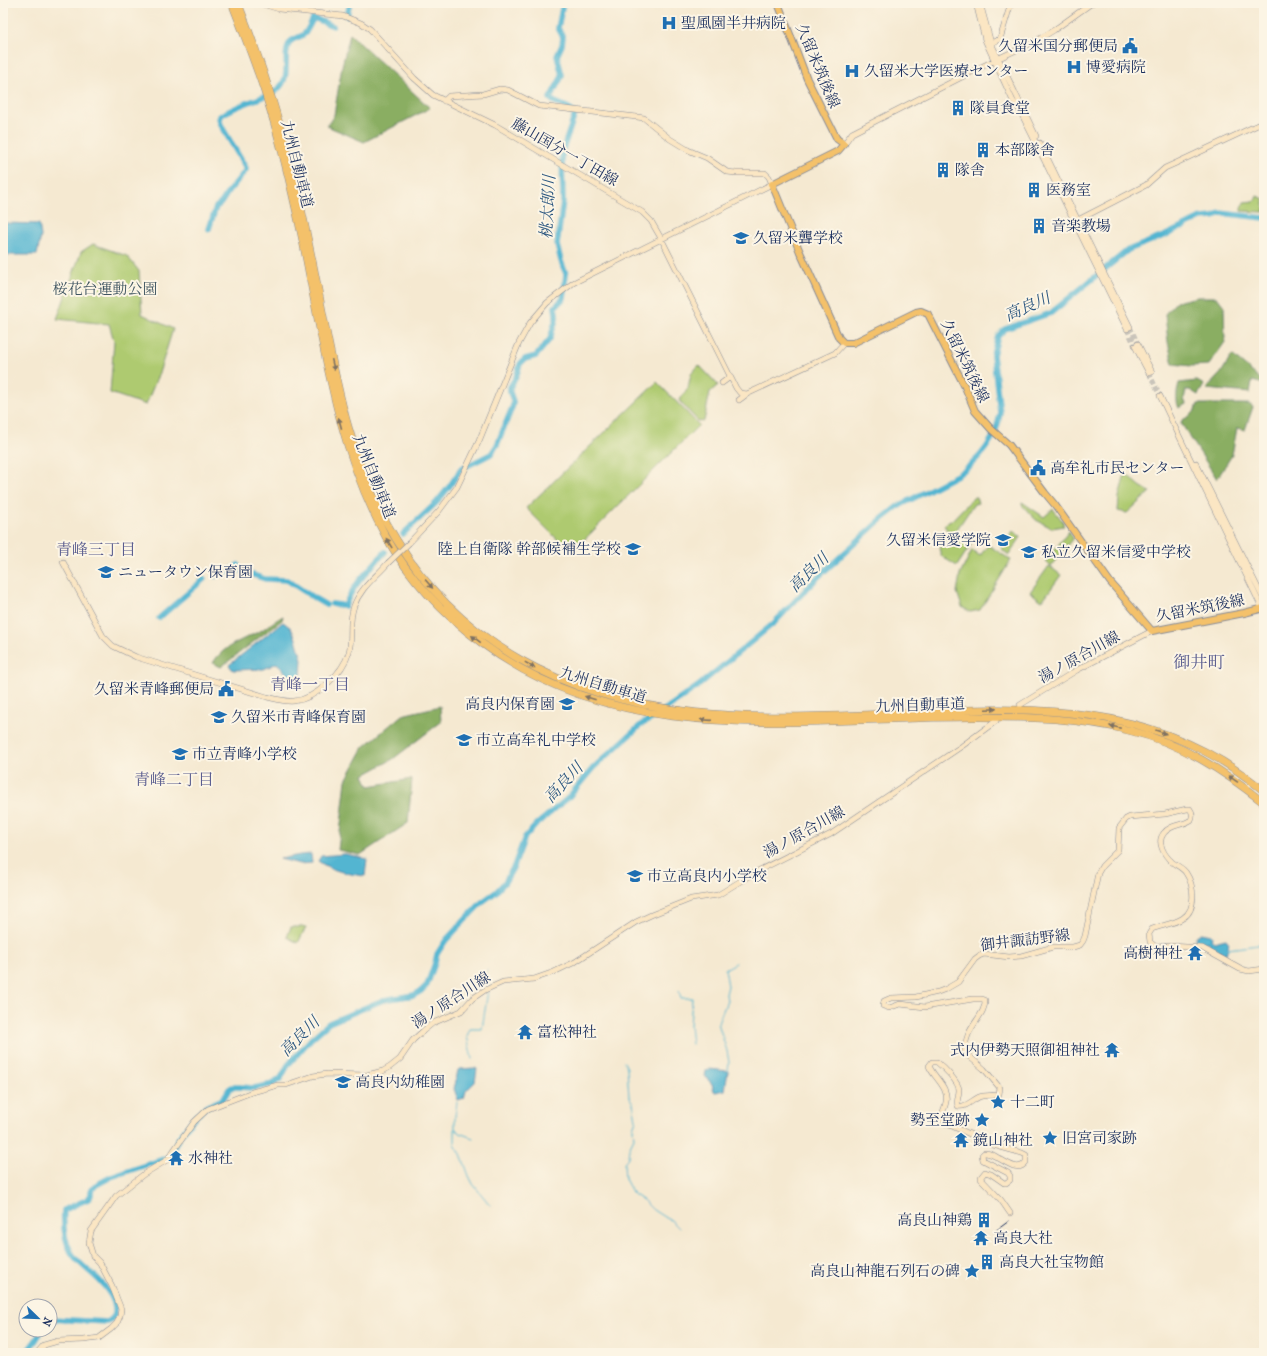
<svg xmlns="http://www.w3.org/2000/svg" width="1267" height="1356" viewBox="0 0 1267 1356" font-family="'IM FELL French Canon','Noto Serif JP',serif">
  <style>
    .green { fill: #aeca70; stroke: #647c67 }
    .forest { fill: #8aae62; stroke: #526e60 }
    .water { fill: #52b5d1; stroke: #367298 }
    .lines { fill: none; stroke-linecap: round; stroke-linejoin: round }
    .stream { stroke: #52b5d1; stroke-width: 1 }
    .river { stroke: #52b5d1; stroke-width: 5.5 }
    .secondary-tunnel { stroke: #c9c4ba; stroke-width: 5; stroke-dasharray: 5 2.5; stroke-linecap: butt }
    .secondary-casing { stroke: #888c98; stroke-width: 6 }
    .primary-casing { stroke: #888c98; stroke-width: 8 }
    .highway-casing { stroke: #888c98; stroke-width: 8 }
    .secondary { stroke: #fbe6c3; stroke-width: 5 }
    .primary { stroke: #f4c16a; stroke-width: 6 }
    .highway { stroke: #f4c16a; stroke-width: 7 }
    .tram { stroke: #1b2f5e; stroke-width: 1 }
    .secondary-bridge-casing { stroke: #888c98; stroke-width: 6; stroke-linecap: butt }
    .secondary-bridge { stroke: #fbe6c3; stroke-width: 5 }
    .oneway { fill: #7d7163 }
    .labels { text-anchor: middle; stroke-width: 4; stroke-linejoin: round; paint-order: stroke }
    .poi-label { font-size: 15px; fill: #1b2f5e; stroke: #fcf5e5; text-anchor: start }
    .street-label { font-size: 15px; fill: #1b2f5e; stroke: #fcf5e5 }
    .park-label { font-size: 15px; fill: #405662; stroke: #fcf5e5 }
    .water-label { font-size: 16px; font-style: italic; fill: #2c5780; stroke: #fcf5e5 }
    .neighbourhood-label { font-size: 16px; fill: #595c8f; stroke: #fcf5e5 }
    .quarter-label { font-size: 17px; fill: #595c8f; stroke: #fcf5e5 }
  </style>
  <rect width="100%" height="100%" fill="#fcf5e5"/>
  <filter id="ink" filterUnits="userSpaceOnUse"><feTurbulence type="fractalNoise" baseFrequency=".025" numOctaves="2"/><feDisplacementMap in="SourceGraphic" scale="8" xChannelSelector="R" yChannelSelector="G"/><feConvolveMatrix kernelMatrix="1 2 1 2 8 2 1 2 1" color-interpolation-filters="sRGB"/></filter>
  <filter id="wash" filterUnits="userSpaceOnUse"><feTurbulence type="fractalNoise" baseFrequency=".012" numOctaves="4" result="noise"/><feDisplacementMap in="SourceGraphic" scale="16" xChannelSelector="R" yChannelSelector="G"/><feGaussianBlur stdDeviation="0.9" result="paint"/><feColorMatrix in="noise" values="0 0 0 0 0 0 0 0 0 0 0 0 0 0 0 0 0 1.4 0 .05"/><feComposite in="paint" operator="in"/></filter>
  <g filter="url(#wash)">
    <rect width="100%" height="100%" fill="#f5e9d1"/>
    <path class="green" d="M1257,196L1264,199V212L1241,211L1244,202L1255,201Z
      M93,244L127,256L139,271L142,314L173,329L160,370L146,405L110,393L114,341L109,324L57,319L81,252Z
      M699,365L718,385L710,392L704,421L702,422L698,421L681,403L680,400L688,388L691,374Z
      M657,382L699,425L571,553L526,508Z
      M1127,475L1140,486L1150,492L1127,513L1118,511L1119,497L1124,477Z
      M974,497H976L978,503L974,504L955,532L972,543L957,566L941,556L939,548L949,533L944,525L952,520Z
      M1022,502L1044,517L1053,509L1064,523L1063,525L1064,526L1052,528L1036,520L1022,505Z
      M1013,531L1021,537L1009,555L1001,549Z
      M1069,531L1073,538L1051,566L1046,561Z
      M988,545L1011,560L980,610L970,612L962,607L957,592L960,575L972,550L980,556Z
      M1049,566L1061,575L1042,601L1030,592Z
      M291,927H306L298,943L287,937Z"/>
    <path class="forest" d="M350,34L430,108L364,142L327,126L334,115L342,66Z
      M1197,297H1217L1224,306L1225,342L1209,365L1191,366L1173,364L1168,342L1165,314L1176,302Z
      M1232,355L1264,382V384L1252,381L1250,393L1206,389L1221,373Z
      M1197,381L1204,385L1198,395L1190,390H1186L1184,399L1186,404L1179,408C1175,400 1177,390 1179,383Z
      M1198,404H1249L1253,407L1245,430L1237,428L1232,455L1217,479L1181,423L1182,420C1191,416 1195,413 1198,404Z
      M283,616L282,620L221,667L213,663C222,646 245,639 262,630C269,625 276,620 283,616Z
      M440,706L441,722L393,759L364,775L369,786L412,779L408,823L360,855L338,850L346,780L364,747L402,715Z"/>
    <path class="water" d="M3,223L39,224L41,236L37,255H3Z
      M283,622L291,628L296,639L302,659L301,677L295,683L277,663L264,669L233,670L229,665Z
      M311,854L312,863L300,864L280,859L300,855Z
      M345,854L367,859L365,876C348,874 332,871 318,861L321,856Z
      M1201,933L1211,935L1212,937L1211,939L1214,942L1226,939L1229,943L1226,954L1210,946L1209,942L1197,944L1195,937Z
      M475,1068L477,1069L475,1082L466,1091L464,1098L458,1100L454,1089L458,1070L460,1069Z
      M709,1069L728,1071L725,1090L716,1092L714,1091L712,1084L705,1076L706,1071Z"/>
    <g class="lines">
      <path class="stream" d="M1228,949L1258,945L1261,941L1264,940
        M487,970L486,974L487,986
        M679,991L681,998H692L690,1026L692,1044
        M472,1059L467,1036L470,1029H482L488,991
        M624,1062L627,1068L629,1097L633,1103L636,1120L633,1128L634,1138L629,1148L628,1157L624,1164L625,1179L633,1194L643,1200L653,1210L664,1217L671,1220L679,1228
        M728,1071L729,1062L727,1051L718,1023L727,1001L726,994L728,986L725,969L736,963
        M457,1102L455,1116V1145L461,1154L469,1176L473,1184L490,1205
        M456,1129L459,1133L473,1138"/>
      <path class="river" d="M347,16L350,3
        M209,229L216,207L221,203L228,192L246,170V168L222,127L219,119L220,116C233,107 250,102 265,96C269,94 275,93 278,89C293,75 281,55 290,42C293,38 299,38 303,35C308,31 310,24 313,19H316L333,26
        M403,534L436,503L449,487L461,469L491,454L497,445L513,405V401L510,392V387L516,377L520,364L525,359L536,356L550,339L556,319V314L555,307L563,299L566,274L561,261L557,245L563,201L562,152L575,114L569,108L553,101L550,98L561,78L562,75L557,56L562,45L563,37L558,28L563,3
        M215,576L224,574L238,565L241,571L265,579L287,580L311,596
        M314,598L326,605
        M332,604L341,605
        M345,606C352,585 370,569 385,552
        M159,618L204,579
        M174,1148L179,1137L194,1118L205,1107L223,1099L229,1089L232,1087H240L254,1088L273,1084L281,1078L288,1065L311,1039L329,1023L383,1000L414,995L421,991L427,985L435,963L437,954L446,940L482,902L496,892L505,882L514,866L525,837L537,824L568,798L593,768L642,724L650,720L698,686L774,623L817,578L878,522L897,507L959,474C979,460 998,438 1000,412L993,355L998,336L1005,329L1051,313L1128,250L1166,235L1201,218L1214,217L1220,213L1264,218
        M50,1319L108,1322C111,1319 115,1317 115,1313C117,1302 106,1287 99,1280C90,1271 77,1263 71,1252C64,1240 63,1223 64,1210L88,1199L91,1195V1191L96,1185L111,1177L166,1158
        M26,1353L36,1340L42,1330"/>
    </g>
  </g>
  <g filter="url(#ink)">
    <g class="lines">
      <path class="secondary-tunnel" d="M1130,327L1138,344
        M1127,329L1135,346
        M1149,373L1160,396"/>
      <defs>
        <path id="secondary" d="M259,3L279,9L343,16L361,23L370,29L414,78L433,95L495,125L642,212L651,221L662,240L736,388L740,393L747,394
          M976,3L985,40L1013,101L1020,111L1032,135L1127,329
          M980,3L991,43L1036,136
          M991,43L1000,39L1011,3
          M1040,143L1130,327
          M844,144L852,133L995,60L1036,41L1054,30L1092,3
          M1078,220L1146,185L1165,168L1174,164L1264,122
          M1138,344L1152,372
          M1135,346L1149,373
          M722,383L730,377
          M1160,396L1262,608
          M739,400L747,394L835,353L844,343
          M1196,463L1264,600
          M409,543L439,511L457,487L479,441L519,343L530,323L547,303L573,283L772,184L769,177L765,173H736L727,172L707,158L688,150L670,139L644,118L637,117L539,106L508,90L500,89L483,94L449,96L444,101
          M63,562L103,636L113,646L136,657L267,697C276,699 285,702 294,701C316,699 343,673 349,652C353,637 348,621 354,606C360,588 376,577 388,563
          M1020,705L1077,670L1152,631
          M1010,1213L1001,1200L981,1179V1177L985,1172L991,1174L1004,1183H1006L1010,1180V1176L1008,1173L983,1160L982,1155L984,1153C996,1151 1016,1177 1026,1162V1155L1022,1153L993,1145L972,1135L945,1123L941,1117C943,1112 945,1107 946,1102C949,1087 934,1078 929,1066L932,1062H937C943,1067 959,1082 959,1090C959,1096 956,1100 958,1106C966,1108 972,1100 979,1097C986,1094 993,1097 999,1094L1000,1088L984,1069L965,1053C963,1028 986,1017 985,1000L982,999H973L925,1007L900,1004L889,1008L883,1006L884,1001L891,998L916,997L938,992L946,989L958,982L975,959L979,956L984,954L1009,957L1021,956L1053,947H1073L1080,945L1083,941L1085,936L1098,873L1102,866L1118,850L1119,828L1126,819L1130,817L1165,814L1187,809H1190C1193,813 1193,816 1191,820C1182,826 1171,824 1164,833C1156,842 1164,855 1172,862C1177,866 1183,868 1186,873C1194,885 1197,909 1183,918C1174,924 1162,925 1152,929L1149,934L1150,942L1156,947L1171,946L1202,948L1240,969L1249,971L1264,969
          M37,1353L44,1345L58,1341L84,1340L99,1338L111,1329L117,1323L120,1316L121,1309L112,1286L100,1263L93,1256L89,1243L91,1231L116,1196L144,1174L167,1160L194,1122L208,1109L252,1092L278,1085H286L313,1076L327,1074L367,1075L383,1071L390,1067L400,1059L413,1040L423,1031L433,1023L461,1011L472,999L485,990L503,982L534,979L554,972L575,962L636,922L651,915L691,899L718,895L752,874L831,834L962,746L996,721"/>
        <path id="primary" d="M778,3L807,79L837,139L844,144L838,151L772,184L800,252L839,338L844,343H853L916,312L921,311L928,314L965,387L975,411L991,429L1009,445L1045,493L1055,505L1110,582L1152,631L1244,613L1264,608"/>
        <path id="highway" d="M232,3C244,34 256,65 266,96C281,142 292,190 302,237C323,339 335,444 386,537C410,579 444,615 483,644C628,752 811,716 979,717C1030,717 1081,718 1131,731C1181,743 1224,771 1264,803
          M238,3C270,83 293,165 310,250C331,347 342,452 396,539C426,589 469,630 519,659C629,722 759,720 881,714C1020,707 1150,696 1264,791"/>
      </defs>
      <use href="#secondary" class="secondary-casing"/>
      <use href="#primary" class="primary-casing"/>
      <use href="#highway" class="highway-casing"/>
      <use href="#secondary" class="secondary"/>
      <use href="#primary" class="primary"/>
      <use href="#highway" class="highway"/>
      <path class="tram" d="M994,1232L1009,1221"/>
      <defs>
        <path id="secondary-bridge" d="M388,563L409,543"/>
      </defs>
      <use href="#secondary-bridge" class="secondary-bridge-casing"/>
      <use href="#secondary-bridge" class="secondary-bridge"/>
    </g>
    <defs><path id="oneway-solid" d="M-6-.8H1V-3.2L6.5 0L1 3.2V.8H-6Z"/></defs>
    <g class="oneway">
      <use href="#oneway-solid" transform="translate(333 365) rotate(77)"/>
      <use href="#oneway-solid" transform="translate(340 423) rotate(-105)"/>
      <use href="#oneway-solid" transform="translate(389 543) rotate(-121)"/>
      <use href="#oneway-solid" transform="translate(429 584) rotate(49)"/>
      <use href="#oneway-solid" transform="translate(476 639) rotate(-143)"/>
      <use href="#oneway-solid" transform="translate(530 665) rotate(29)"/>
      <use href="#oneway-solid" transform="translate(590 698) rotate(-162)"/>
      <use href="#oneway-solid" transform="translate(991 709) rotate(-2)"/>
      <use href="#oneway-solid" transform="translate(706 720) rotate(-176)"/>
      <use href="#oneway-solid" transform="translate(1115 727) rotate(-168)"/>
      <use href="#oneway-solid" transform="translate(1161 732) rotate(20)"/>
      <use href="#oneway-solid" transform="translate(1233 779) rotate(-146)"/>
    </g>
  </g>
  <defs>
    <symbol id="hospital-bare" viewBox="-9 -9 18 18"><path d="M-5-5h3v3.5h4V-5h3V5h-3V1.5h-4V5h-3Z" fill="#1f6fb2" stroke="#fcf5e5" stroke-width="2.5" paint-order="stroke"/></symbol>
    <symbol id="civic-bare" viewBox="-9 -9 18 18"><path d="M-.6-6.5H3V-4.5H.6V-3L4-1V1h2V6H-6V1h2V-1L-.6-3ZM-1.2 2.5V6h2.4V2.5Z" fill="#1f6fb2" stroke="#fcf5e5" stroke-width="2.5" paint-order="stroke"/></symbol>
    <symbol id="building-bare" viewBox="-9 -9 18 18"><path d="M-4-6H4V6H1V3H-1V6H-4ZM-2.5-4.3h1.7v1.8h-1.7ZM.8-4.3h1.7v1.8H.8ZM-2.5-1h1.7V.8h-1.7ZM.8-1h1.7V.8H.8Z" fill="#1f6fb2" stroke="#fcf5e5" stroke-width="2.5" paint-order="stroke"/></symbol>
    <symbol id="school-bare" viewBox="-9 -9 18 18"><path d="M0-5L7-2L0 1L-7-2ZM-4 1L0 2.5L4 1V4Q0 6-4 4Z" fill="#1f6fb2" stroke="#fcf5e5" stroke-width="2.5" paint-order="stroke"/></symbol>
    <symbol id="temple-bare" viewBox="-9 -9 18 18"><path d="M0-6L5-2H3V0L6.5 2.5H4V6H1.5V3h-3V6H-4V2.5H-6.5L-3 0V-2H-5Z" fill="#1f6fb2" stroke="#fcf5e5" stroke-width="2.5" paint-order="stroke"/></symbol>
    <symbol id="sight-bare" viewBox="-9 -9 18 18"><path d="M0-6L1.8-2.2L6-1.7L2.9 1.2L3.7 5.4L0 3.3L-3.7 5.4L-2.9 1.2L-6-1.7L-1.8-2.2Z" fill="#1f6fb2" stroke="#fcf5e5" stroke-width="2.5" paint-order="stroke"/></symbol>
  </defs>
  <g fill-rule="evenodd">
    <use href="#hospital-bare" x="658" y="12" width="22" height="22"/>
    <use href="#civic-bare" x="1119" y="35" width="22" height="22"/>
    <use href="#hospital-bare" x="1063" y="56" width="22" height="22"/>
    <use href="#hospital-bare" x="841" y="60" width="22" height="22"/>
    <use href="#building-bare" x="947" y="97" width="22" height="22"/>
    <use href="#building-bare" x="972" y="139" width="22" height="22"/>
    <use href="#building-bare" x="932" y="159" width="22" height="22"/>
    <use href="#building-bare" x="1023" y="179" width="22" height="22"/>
    <use href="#building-bare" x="1028" y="215" width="22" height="22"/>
    <use href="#school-bare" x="730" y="227" width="22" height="22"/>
    <use href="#civic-bare" x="1027" y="457" width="22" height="22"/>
    <use href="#school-bare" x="992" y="529" width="22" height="22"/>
    <use href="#school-bare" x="622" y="538" width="22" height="22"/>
    <use href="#school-bare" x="1018" y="541" width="22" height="22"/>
    <use href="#school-bare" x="95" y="561" width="22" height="22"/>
    <use href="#civic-bare" x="215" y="678" width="22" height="22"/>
    <use href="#school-bare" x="556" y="693" width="22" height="22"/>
    <use href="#school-bare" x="208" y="706" width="22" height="22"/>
    <use href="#school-bare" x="453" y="729" width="22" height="22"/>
    <use href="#school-bare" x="169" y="743" width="22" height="22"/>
    <use href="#school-bare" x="624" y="865" width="22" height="22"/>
    <use href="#temple-bare" x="1184" y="942" width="22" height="22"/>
    <use href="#temple-bare" x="514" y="1021" width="22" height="22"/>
    <use href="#temple-bare" x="1101" y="1039" width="22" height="22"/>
    <use href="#school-bare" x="332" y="1071" width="22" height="22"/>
    <use href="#sight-bare" x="987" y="1091" width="22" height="22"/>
    <use href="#sight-bare" x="971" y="1109" width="22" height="22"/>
    <use href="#sight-bare" x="1039" y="1127" width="22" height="22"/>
    <use href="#temple-bare" x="950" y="1129" width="22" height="22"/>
    <use href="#temple-bare" x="165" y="1147" width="22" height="22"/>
    <use href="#building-bare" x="973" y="1209" width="22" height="22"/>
    <use href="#temple-bare" x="970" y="1227" width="22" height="22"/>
    <use href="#building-bare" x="976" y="1251" width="22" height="22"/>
    <use href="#sight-bare" x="961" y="1260" width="22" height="22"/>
  </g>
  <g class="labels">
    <g class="poi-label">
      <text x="681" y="28">聖風園半井病院</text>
      <text x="1118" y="51" text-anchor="end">久留米国分郵便局</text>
      <text x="1086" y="72">博愛病院</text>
      <text x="864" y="76">久留米大学医療センター</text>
      <text x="970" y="113">隊員食堂</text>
      <text x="995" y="155">本部隊舎</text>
      <text x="955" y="175">隊舎</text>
      <text x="1046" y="195">医務室</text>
      <text x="1051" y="231">音楽教場</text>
      <text x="753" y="243">久留米聾学校</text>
      <text x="1050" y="473">高牟礼市民センター</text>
      <text x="991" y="545" text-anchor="end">久留米信愛学院</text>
      <text x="621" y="554" text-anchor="end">陸上自衛隊 幹部候補生学校</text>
      <text x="1041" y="557">私立久留米信愛中学校</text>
      <text x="118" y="577">ニュータウン保育園</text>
      <text x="214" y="694" text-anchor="end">久留米青峰郵便局</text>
      <text x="555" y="709" text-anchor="end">高良内保育園</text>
      <text x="231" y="722">久留米市青峰保育園</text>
      <text x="476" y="745">市立高牟礼中学校</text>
      <text x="192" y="759">市立青峰小学校</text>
      <text x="647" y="881">市立高良内小学校</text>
      <text x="1183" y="958" text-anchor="end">高樹神社</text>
      <text x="537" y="1037">富松神社</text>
      <text x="1100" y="1055" text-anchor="end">式内伊勢天照御祖神社</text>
      <text x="355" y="1087">高良内幼稚園</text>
      <text x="1010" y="1107">十二町</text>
      <text x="970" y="1125" text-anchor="end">勢至堂跡</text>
      <text x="1062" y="1143">旧宮司家跡</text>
      <text x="973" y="1145">鏡山神社</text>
      <text x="188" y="1163">水神社</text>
      <text x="972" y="1225" text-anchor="end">高良山神鶏</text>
      <text x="993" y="1243">高良大社</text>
      <text x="999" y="1267">高良大社宝物館</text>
      <text x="960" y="1276" text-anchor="end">高良山神龍石列石の碑</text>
    </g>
    <g class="street-label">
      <text transform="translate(818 66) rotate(67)" y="5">久留米筑後線</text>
      <text transform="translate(565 152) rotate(30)" y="5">藤山国分一丁田線</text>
      <text transform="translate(297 164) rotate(76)" y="5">九州自動車道</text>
      <text transform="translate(965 361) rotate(64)" y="5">久留米筑後線</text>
      <text transform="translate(374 476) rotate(68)" y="5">九州自動車道</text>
      <text transform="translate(1200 608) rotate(-11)" y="5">久留米筑後線</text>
      <text transform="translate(1079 657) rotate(-29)" y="5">湯ノ原合川線</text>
      <text transform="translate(603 685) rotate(17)" y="5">九州自動車道</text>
      <text transform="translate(920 705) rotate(-2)" y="5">九州自動車道</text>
      <text transform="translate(804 832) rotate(-29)" y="5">湯ノ原合川線</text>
      <text transform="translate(1025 940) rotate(-7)" y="5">御井諏訪野線</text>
      <text transform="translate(451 1000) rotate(-33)" y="5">湯ノ原合川線</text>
    </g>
    <g class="park-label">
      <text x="105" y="294">桜花台運動公園</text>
    </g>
    <g class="water-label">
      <text transform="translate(547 207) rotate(-87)" y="6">桃太郎川</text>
      <text transform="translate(1027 306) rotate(-24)" y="6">高良川</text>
      <text transform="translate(808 572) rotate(-44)" y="6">高良川</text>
      <text transform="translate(563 782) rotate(-47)" y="6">高良川</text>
      <text transform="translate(299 1036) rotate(-45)" y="6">高良川</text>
    </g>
    <g class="neighbourhood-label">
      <text x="96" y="555">青峰三丁目</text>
      <text x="310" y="690">青峰一丁目</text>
      <text x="174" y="785">青峰二丁目</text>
    </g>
    <g class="quarter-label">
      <text x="1199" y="668">御井町</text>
    </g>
  </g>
  <rect width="1267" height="1356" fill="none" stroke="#fcf5e5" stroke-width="16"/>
  <g transform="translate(38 1318) rotate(113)"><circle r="19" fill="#fcf5e5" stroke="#a2a6af"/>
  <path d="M0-3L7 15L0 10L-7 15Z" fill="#1f6fb2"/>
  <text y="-6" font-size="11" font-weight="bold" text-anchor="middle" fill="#1b2f5e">N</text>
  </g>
</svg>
